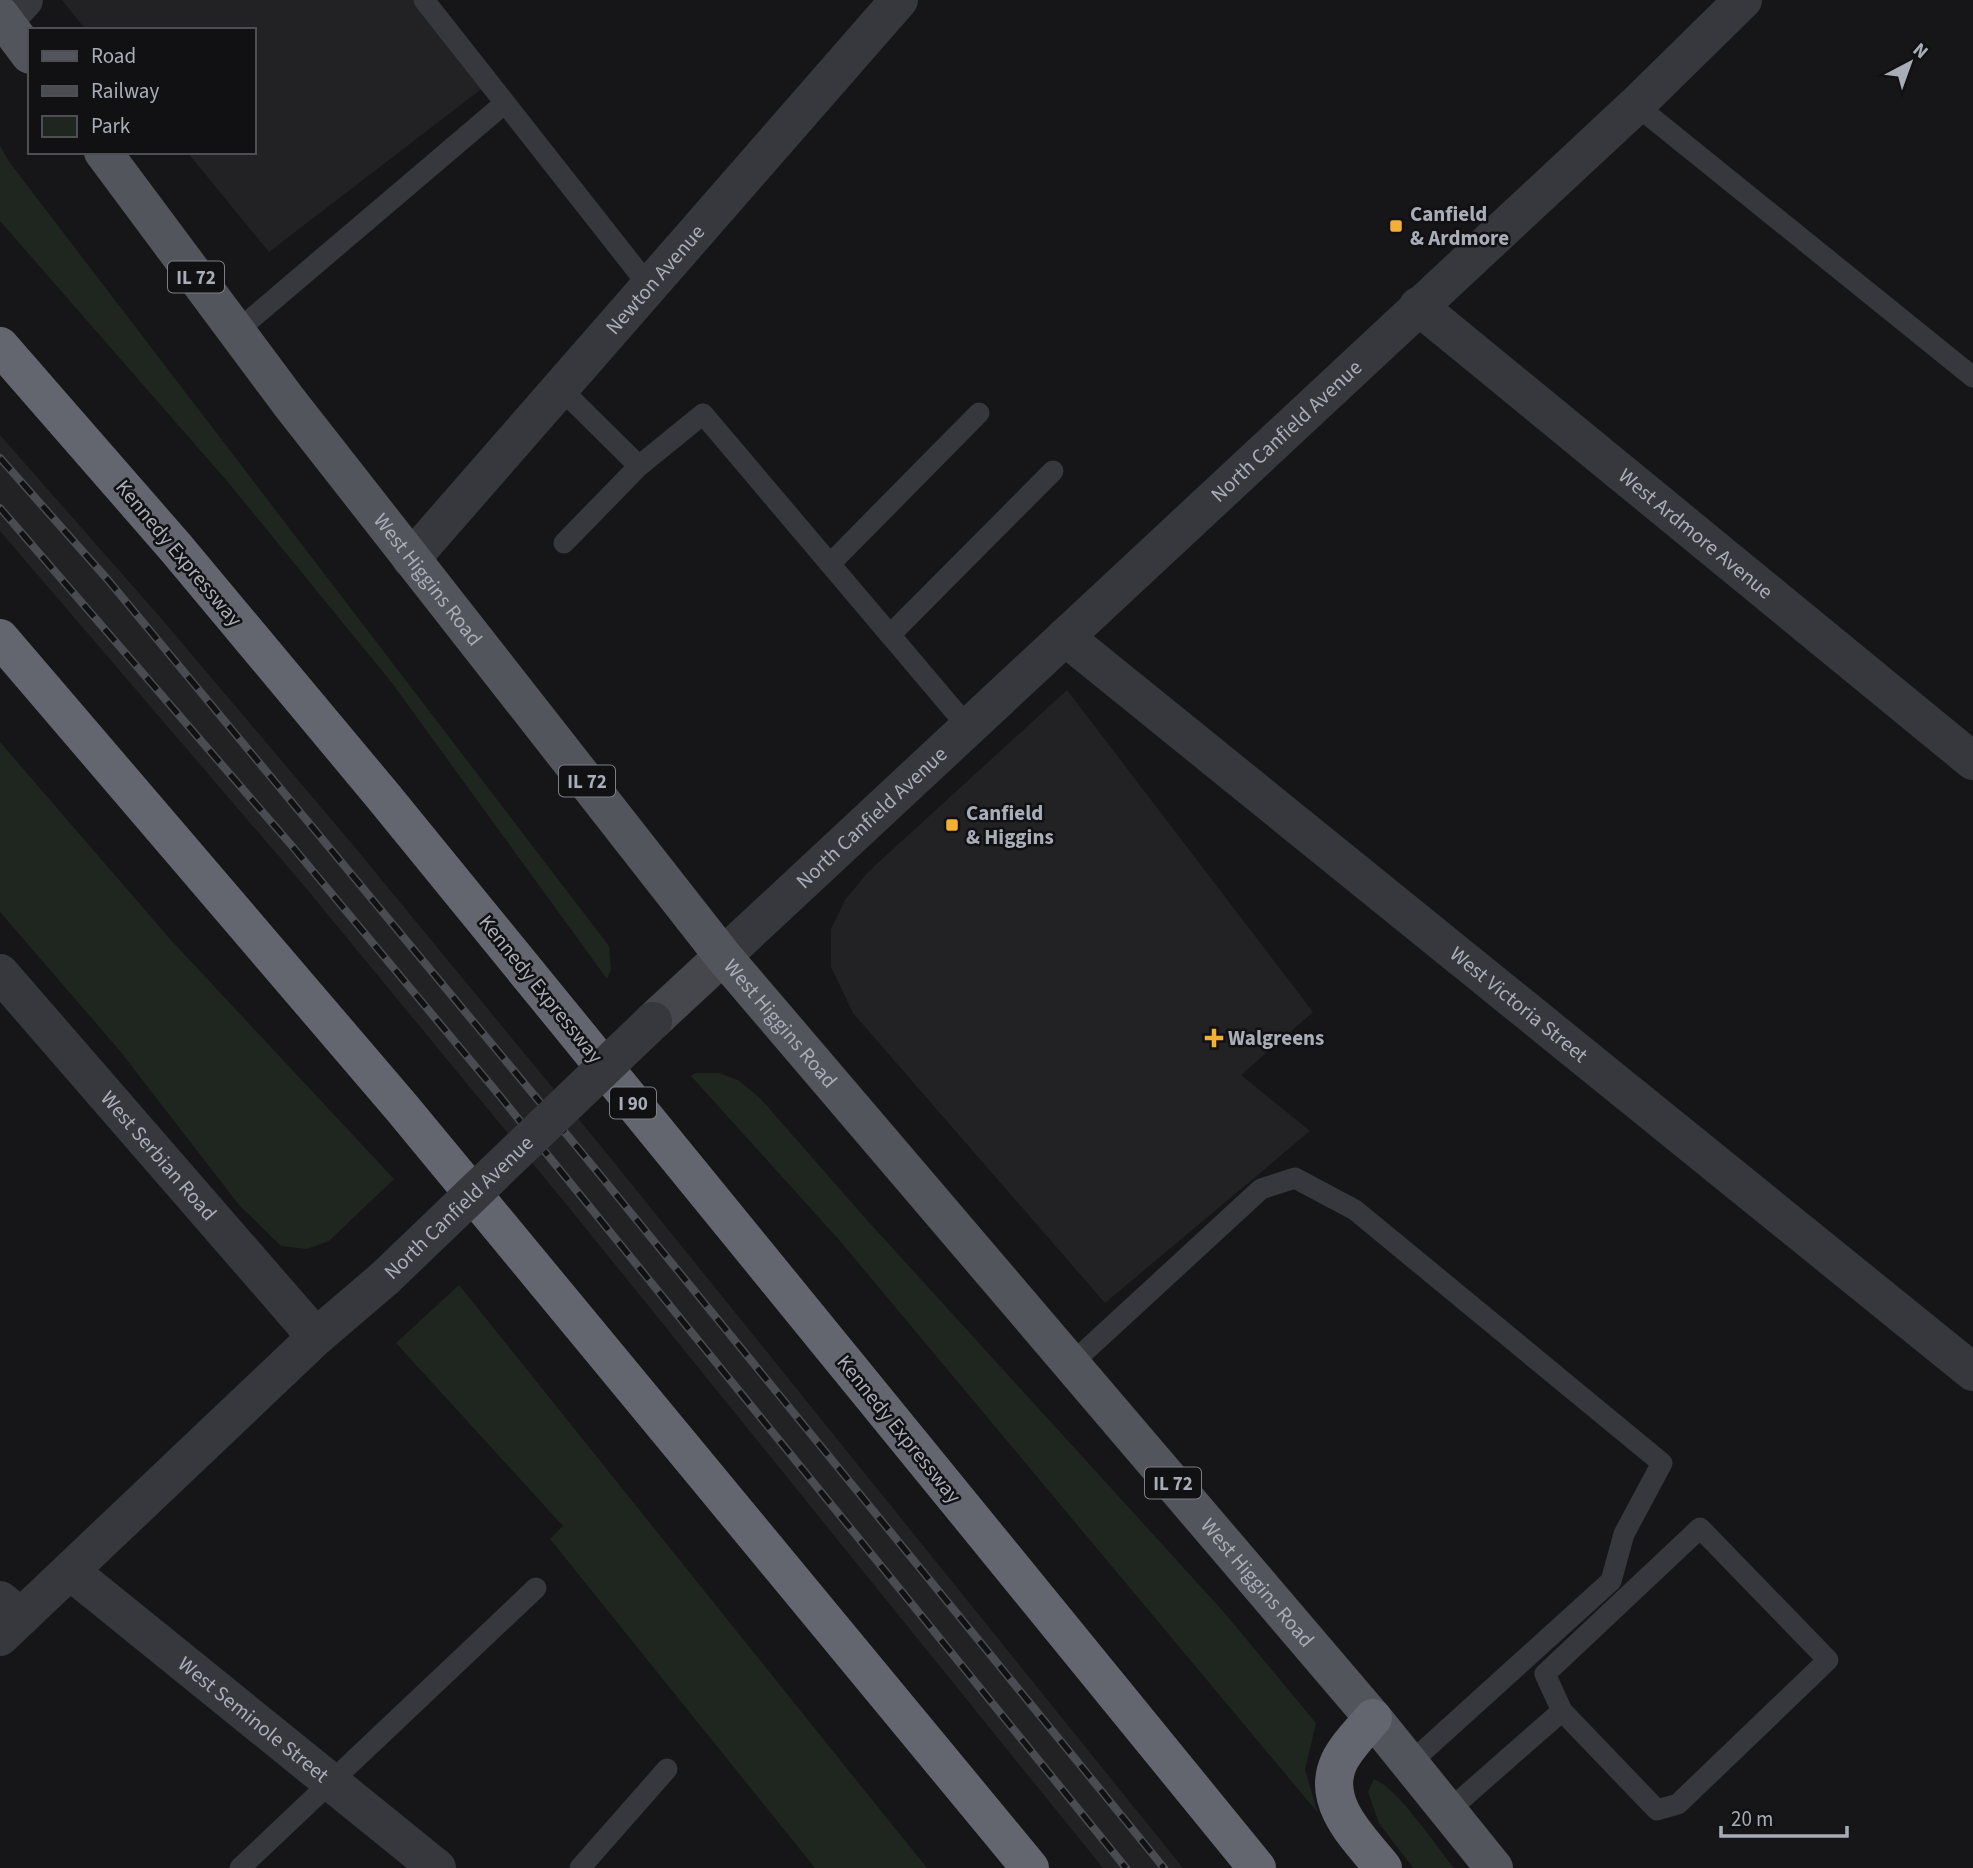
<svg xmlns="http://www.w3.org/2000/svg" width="1973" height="1868" viewBox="0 0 1973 1868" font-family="'Source Sans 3',sans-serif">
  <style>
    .built { fill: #222225 }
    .green { fill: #1e261f }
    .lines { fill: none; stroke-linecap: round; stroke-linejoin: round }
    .service { stroke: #37383d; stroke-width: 21 }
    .minor { stroke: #37383d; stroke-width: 38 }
    .tertiary { stroke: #37383d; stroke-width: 38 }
    .secondary { stroke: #45474d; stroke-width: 38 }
    .primary { stroke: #53555c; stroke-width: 38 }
    .motorway { stroke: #63666e; stroke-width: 38 }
    .rail-casing { stroke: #4a4c52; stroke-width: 8 }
    .rail { stroke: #111113; stroke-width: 5; stroke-dasharray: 16; stroke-linecap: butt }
    .tertiary-bridge { stroke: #37383d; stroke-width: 38 }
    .poi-dot { fill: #f2b134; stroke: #111113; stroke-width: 2.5 }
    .labels { text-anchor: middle; stroke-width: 5; stroke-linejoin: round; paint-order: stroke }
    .shield { fill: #111113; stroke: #7b7e86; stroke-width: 2 }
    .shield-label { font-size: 19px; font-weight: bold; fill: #a8adb8 }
    .poi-label { font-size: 21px; font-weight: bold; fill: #a8adb8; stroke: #111113; text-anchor: start }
    .street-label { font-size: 21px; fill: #a8adb8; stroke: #111113 }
  </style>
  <rect width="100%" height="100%" fill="#161618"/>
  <path class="built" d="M62,0H413L484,87L269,252L187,152H254V30H86Z
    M0,435L160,617L353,845L613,1161L1183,1868H1103L566,1204L300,881L0,531Z
    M1067,690L1313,1012L1241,1075L1310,1131L1105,1303L853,1013L831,967V929L845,900L868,872Z"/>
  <path class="green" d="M0,146L10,163L609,946L611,970L607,979L392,683L227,481L0,221Z
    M0,742L170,939L394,1179L329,1241L307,1249L281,1246L239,1205L120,1051L0,912Z
    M695,1073H719L738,1080L760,1098L866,1219L1222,1610L1316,1723L1305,1770L1318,1813L840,1241L691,1076Z
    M459,1285L873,1801L927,1868H815L550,1539L563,1526L396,1343Z
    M1374,1779C1399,1789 1435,1845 1454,1868H1413L1379,1823L1368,1792Z"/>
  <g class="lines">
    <path class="service" d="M424,0L649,286
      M1636,105L1973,377
      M237,331L505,103
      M560,388L639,466L703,414L968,727
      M564,543L639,466
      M830,564L979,413
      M890,635L1053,471
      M1071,1364L1261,1189L1295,1178L1355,1210L1662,1463L1624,1534L1611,1581L1409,1764
      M1448,1811L1562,1711L1657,1810L1678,1804L1828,1660L1700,1528L1545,1674L1562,1711
      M240,1868L536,1588
      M580,1868L667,1769"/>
    <g class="minor">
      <path d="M4,21L24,0"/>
      <path id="s1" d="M1418,306L1973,761"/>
      <path id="s2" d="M411,559L899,0"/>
      <path id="s3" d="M1065,637L1973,1372"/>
      <path id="s4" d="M0,973L316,1337"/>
      <path d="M0,1600L21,1617"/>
    </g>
    <g class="tertiary">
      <path id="s5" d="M723,956L1636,105L1743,0"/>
      <path id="s6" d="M70,1571L437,1868"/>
      <path d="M0,1637L316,1337L385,1278"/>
    </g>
    <path class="secondary" d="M653,1021L723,956"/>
    <g class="primary">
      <path d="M0,15L30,55"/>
      <path id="s7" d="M103,152L289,402L723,956L1373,1718L1494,1868"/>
    </g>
    <path class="motorway" d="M0,346L176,548L383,796L1257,1868
      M0,638L402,1108L1030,1868
      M1373,1718C1362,1731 1346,1747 1339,1762C1320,1803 1360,1839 1383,1868"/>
    <defs>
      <path id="rail" d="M0,458L108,580L596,1170L1164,1868
        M0,508L292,846L495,1090L1126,1868"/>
    </defs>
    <use href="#rail" class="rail-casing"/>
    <use href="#rail" class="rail"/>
    <path class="tertiary-bridge" id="s8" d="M385,1278L653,1021"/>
  </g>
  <g class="poi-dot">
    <rect x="1389" y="219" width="14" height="14" rx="3.5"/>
    <rect x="945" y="818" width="14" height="14" rx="3.5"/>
    <path d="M1210.5 1027.5h7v7h7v7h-7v7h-7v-7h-7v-7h7z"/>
  </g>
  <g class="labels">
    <g class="shield">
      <rect x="168" y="261.5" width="56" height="31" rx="5"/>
      <rect x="559" y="765.5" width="56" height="31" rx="5"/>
      <rect x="610" y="1087.5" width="46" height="31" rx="5"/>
      <rect x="1145" y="1467.5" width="56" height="31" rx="5"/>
    </g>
    <g class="shield-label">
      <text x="196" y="284">IL 72</text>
      <text x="587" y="788">IL 72</text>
      <text x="633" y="1110">I 90</text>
      <text x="1173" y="1490">IL 72</text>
    </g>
    <g class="poi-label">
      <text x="1410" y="221">Canfield<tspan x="1410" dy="24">&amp; Ardmore</tspan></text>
      <text x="966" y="820">Canfield<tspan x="966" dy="24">&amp; Higgins</tspan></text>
      <text x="1228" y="1045">Walgreens</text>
    </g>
    <g class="street-label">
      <text dy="7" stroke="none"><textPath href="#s2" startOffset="371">Newton Avenue</textPath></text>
      <text dy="7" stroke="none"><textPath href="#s5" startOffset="770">North Canfield Avenue</textPath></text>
      <text dy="7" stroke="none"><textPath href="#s1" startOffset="359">West Ardmore Avenue</textPath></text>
      <text transform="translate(179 553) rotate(50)" y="7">Kennedy Expressway</text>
      <text dy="7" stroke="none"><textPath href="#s7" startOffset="537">West Higgins Road</textPath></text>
      <text dy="7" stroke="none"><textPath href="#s5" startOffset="203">North Canfield Avenue</textPath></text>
      <text transform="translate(541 989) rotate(51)" y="7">Kennedy Expressway</text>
      <text dy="7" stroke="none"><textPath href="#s3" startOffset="584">West Victoria Street</textPath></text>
      <text dy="7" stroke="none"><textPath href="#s7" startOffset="1104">West Higgins Road</textPath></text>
      <text dy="7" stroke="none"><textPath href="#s4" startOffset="242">West Serbian Road</textPath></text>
      <text dy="7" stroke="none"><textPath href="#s8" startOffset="102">North Canfield Avenue</textPath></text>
      <text transform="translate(899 1429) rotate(51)" y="7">Kennedy Expressway</text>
      <text dy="7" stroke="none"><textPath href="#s7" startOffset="1839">West Higgins Road</textPath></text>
      <text dy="7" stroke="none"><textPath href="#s6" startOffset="236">West Seminole Street</textPath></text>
    </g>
  </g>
  <rect x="28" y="28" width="228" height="126" fill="#111113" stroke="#4d4f55" stroke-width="2"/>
  <rect x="42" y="51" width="35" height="10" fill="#53555c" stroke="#4d4f55" stroke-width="2"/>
  <text x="91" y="63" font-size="21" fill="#a8adb8">Road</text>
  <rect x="42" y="86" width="35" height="10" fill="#4a4c52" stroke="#4d4f55" stroke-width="2"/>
  <text x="91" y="98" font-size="21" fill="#a8adb8">Railway</text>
  <rect x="42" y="116" width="35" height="21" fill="#1e261f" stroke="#4d4f55" stroke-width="2"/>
  <text x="91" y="133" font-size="21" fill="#a8adb8">Park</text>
  <g transform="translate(1910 63) rotate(41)" stroke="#111113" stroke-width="5" paint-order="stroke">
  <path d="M0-5L12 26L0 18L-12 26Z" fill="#a8adb8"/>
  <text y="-10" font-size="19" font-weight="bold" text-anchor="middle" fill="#a8adb8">N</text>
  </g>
  <path d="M1721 1826v10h126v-10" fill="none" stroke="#a8adb8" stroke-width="3.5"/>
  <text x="1731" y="1826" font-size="21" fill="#a8adb8" stroke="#111113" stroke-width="5" paint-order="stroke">20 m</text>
</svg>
